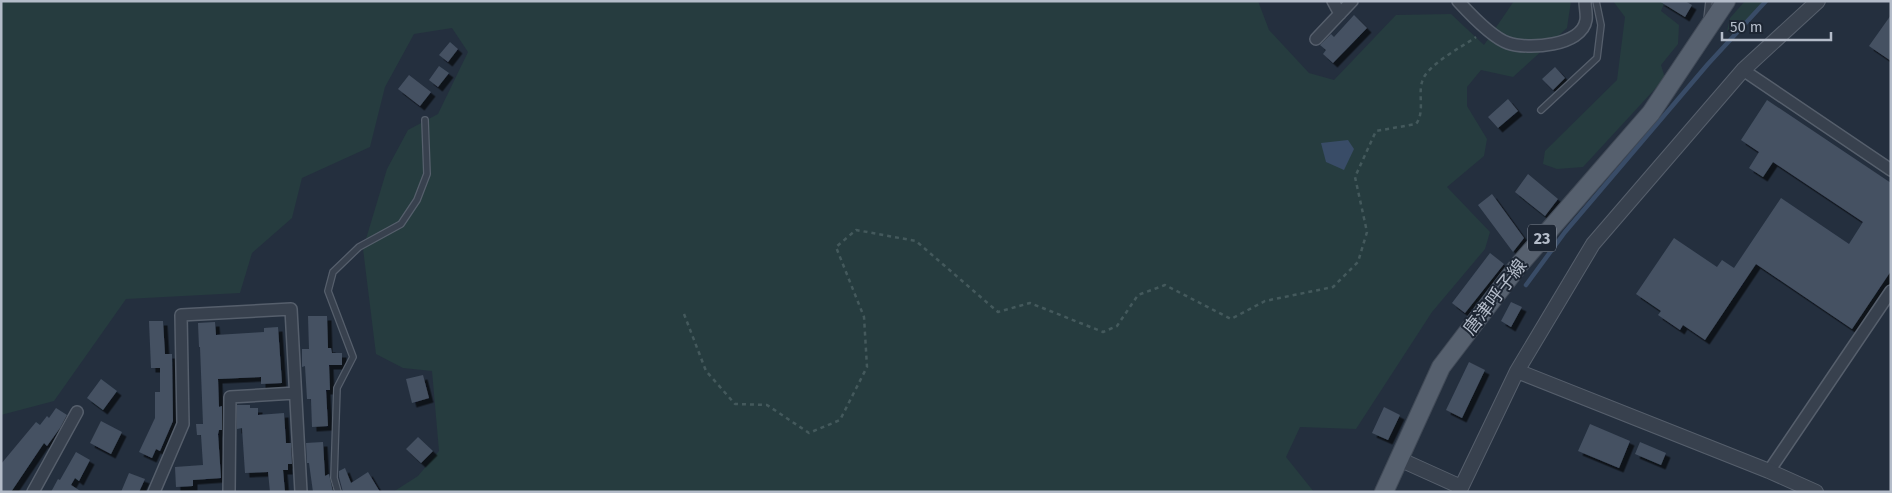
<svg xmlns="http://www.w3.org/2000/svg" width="1892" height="493" viewBox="0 0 1892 493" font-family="'Fira Sans','Noto Sans JP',sans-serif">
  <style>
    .green { fill: #263c3f }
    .water { fill: #394c67 }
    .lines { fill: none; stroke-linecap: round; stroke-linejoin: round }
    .stream { stroke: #394c67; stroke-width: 4.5 }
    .building { fill: #455162; filter: url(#shadow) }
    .service-casing { stroke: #565f6c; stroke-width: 8 }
    .minor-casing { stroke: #565f6c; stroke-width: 14 }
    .tertiary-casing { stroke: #565f6c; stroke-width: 16 }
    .primary-casing { stroke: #414a57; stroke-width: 20 }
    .path { stroke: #44595c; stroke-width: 2.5; stroke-dasharray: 4 4; stroke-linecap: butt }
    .service { stroke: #38414e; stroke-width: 5.5 }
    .minor { stroke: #38414e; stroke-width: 11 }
    .tertiary { stroke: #38414e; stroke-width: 14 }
    .primary { stroke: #56606e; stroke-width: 18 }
    .labels { text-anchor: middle; stroke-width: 4; stroke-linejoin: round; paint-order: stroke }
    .shield { fill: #1d2633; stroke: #878f9c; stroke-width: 1 }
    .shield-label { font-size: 16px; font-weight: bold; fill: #b4bcc9 }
    .street-label { font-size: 18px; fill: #b4bcc9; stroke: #1d2633 }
  </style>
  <defs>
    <filter id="shadow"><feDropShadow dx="4.5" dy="4.5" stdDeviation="0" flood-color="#0009"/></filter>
  </defs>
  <rect width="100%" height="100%" fill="#242f3e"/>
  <path class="green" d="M1,1H1258L1269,30L1309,73L1334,80L1396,15L1451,14L1484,45L1514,1H1571L1567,28L1513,77L1481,70L1467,87V106L1487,139L1484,156L1447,187L1490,232L1485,249L1432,312L1356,429L1300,427L1286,457L1314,492H393L418,476L439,451L432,371L403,368L376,354L363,249L387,169L408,130L438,114L468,52L452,28L414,34L385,87L370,147L302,178L292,218L252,253L240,293L126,299L54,401L1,415Z
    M1613,1H1665L1661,11L1679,25L1678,44L1661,65L1665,78L1583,167L1557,169L1543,164L1545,151L1617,80L1625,17Z
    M1745,1H1764L1734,33L1727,31L1730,18Z"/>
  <path class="water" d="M1348,140L1354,149L1344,170L1326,162L1321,143Z"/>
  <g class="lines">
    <path class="stream" d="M1526,285L1565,232L1708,64L1766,1"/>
  </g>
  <path class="building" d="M1659,1H1685L1692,5L1685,17Z
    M1354,15L1367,28L1333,63L1323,54L1326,50L1320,45L1331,34L1334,37Z
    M1891,15V61L1869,46Z
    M450,42L458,49L448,62L439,55Z
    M439,66L449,73L438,87L429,80Z
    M1555,67L1565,78L1553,90L1542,79Z
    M409,75L431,92L420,106L398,89Z
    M1508,99L1518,111L1498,128L1488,117Z
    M1767,100L1891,183V271L1852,329L1756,264L1705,340L1683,325L1680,330L1658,315L1661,311L1636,294L1674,238L1717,267L1722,260L1734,268L1781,198L1849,244L1863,222L1773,162L1763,177L1749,168L1759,152L1741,140Z
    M1528,174L1558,199L1545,216L1515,192Z
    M1492,194L1524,238L1513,252L1478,205Z
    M1490,253L1504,264L1465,313L1452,303Z
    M1511,302L1522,307L1511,327L1501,321Z
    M308,316H327L328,348H331L332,353H342V365H329L330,390H326L328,426L312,427L311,399H307L305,366L302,367V349H309Z
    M149,321H163L165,354H172L173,421L160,451L156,449L152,458L139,452L155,418V392H160V368H151Z
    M215,322L216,335L264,332V328L278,327L282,383L261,384V377L218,379L219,407L222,406V430H219L218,434L221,478L193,480V486L176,487L175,467L203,465L201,435H197L196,424H203L200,347H199L198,323Z
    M1469,362L1485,370L1462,418L1446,410Z
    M423,375L429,398L412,403L406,379Z
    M101,379L117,391L103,410L87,398Z
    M237,405H250V408H258V415L284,413L286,443H291L292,464H288V470H283L285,492H270L268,472L245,473L242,428L237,429Z
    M1384,407L1400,415L1388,440L1372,433Z
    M56,408L67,415L60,428L47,446L44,443L11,492H1V464L36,422L40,425L47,416L49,418Z
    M101,421L122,432L111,454L90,443Z
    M1590,424L1630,441L1619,468L1578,451Z
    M418,437L433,451L421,463L406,449Z
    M323,442L325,476L329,474L333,492H313L309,463H307L306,443Z
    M1640,442L1666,453L1661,465L1635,454Z
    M76,452L90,460L79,481L75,478L71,485L82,492H51L58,479L60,480Z
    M345,468L351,483L368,472L380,492H343L339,477V471Z
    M129,473L145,479L139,492H121Z"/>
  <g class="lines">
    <defs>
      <path id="service" d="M1707,19L1709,1
        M1541,110L1597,58L1601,25L1596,1
        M338,492L334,478L337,388L353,357L328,291L333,272L359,247L401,224L417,200L427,174L425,120"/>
      <path id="minor" d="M1333,1L1340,14
        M1458,1C1469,13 1493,38 1508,43C1528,50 1582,46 1586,20C1587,15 1585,7 1585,1
        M1316,39L1352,1
        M1743,70L1891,170
        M1769,471L1891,291
        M33,492L77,412
        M154,492L183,424L181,315L291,309L301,492
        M229,492L230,397L295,393"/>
      <path id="tertiary" d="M1517,371L1769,471L1816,492
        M1399,459L1461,487
        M1459,492L1517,371L1593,244L1743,70L1818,1"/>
      <path id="primary" d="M1384,492L1441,367L1518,266L1651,113L1726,1"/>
    </defs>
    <use href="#service" class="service-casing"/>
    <use href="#minor" class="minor-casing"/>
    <use href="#tertiary" class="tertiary-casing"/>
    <use href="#primary" class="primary-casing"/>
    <path class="path" d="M684,314L706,371L735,404L767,405L809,433L840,420L867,367L864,317L836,247L856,230L916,241L998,312L1030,303L1103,332L1117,326L1138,295L1165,285L1231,319L1265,301L1333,287L1358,262L1367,232L1355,177L1376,131L1416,124C1425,112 1418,96 1422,82C1426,65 1462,47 1476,37"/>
    <use href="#service" class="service"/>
    <use href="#minor" class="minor"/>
    <use href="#tertiary" class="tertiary"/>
    <use href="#primary" class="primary"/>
  </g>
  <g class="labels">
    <rect class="shield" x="1528" y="224.5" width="28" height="27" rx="4"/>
    <g class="shield-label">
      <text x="1542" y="244">23</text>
    </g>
    <g class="street-label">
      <text transform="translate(1495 297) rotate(-52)" y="6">唐津呼子線</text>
    </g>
  </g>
  <rect width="1892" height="493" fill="none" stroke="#b4bcc9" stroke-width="5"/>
  <path d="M1722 32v8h109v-8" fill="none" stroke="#b4bcc9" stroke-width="2.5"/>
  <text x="1730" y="32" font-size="15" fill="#b4bcc9" stroke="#1d2633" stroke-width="4" paint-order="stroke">50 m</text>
</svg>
